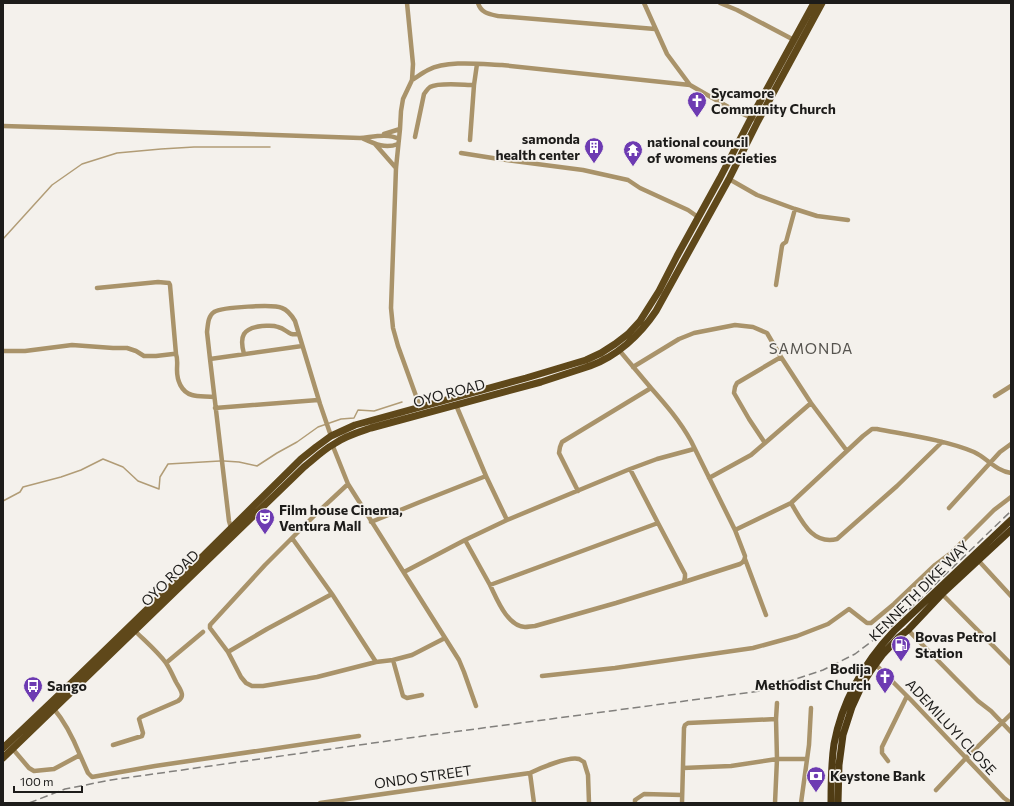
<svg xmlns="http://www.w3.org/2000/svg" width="1014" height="806" viewBox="0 0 1014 806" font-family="Commissioner,sans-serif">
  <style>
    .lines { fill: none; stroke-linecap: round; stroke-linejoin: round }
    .stream { stroke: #b19c76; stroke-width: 1.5 }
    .minor { stroke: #a9936a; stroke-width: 4.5 }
    .primary { stroke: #5f481a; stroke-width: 7 }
    .trunk { stroke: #503c14; stroke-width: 7 }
    .rail { stroke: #82807d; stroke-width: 1.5; stroke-dasharray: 8 4; stroke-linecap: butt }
    .labels { text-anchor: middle; stroke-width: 3.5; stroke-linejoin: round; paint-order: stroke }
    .poi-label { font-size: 14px; font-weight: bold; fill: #1d1c1a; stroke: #f4f1ec; text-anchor: start }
    .street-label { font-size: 14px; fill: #1d1c1a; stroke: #f4f1ec }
    .neighbourhood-label { font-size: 15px; letter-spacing: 1px; fill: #56544f; stroke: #f4f1ec }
  </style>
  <rect width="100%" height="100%" fill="#f4f1ec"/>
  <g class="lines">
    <path class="stream" d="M3,239L52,185L82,164L117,153L161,149L194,147H270
      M224,461L239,462L257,466L277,453L297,442L318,427L341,419L354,418L358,410L374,411L402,402
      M3,501L20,492L23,487L61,477L81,470L103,459L123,467L138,481L159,489L160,477L168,464L220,461"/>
    <path class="minor" d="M407,3L413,64L412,80L403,99L401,111L400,129L396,168L391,308L393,328L398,346L420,407
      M478,3C481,13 489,14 498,16L655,29
      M644,3L667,54L690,85
      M720,3L737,10L794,40
      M412,80C417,77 422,73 428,70C447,60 480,64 502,65L690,85L730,108L758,121
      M3,126L107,129L360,138C373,137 387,133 399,139
      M384,134L400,129
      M415,137L424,94C426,92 427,89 430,87C439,82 464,85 474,85
      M362,138C375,144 385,149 398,144
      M470,140L474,85L477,64
      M375,144L396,168
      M461,153L499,159L583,170L628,180L640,188L688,210L698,217
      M729,179L757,195L795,209L817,216L848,220
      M776,285L782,246L783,244L786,242L795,209
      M97,288L158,282L169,283L170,285L176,354
      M3,351H25L72,345L113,348H127L136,351L144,356H156L173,354H176C178,359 177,364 177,370C177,380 181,392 192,395C198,397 207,396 214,397
      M244,354C239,336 243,328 262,326C268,326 273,325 278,327C287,329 288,336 298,334
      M781,357L737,383L735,387L734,393L749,419L765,443L811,403
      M210,359L302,346
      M633,367L679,339L694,333L735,325L753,327L767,333L781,357L811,403L847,451
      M651,388C666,405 680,421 691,441L735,530L745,556C745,560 744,562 740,564L684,582
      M995,396L1011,386
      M215,408L318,400
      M630,469L657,459L694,449
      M709,478L751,455L765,443
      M348,484L459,660L464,672L476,706
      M578,491L559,453L560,447L562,442L651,388L619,350
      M791,503C802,521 812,545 837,539L897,486L942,442
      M949,508L1000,452L1011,444
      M371,522L420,502L486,476L456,405
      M231,528L229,521L210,359L207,332C208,324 208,316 214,312C222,307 274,304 282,308C288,310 292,316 295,321L320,404L331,436
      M735,530L791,503L863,436L872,429H877C908,435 945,440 974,452C987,458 996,471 1011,473
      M292,538L265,565L210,625V628L228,652L267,629L332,594L292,538L318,512L348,484L332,444
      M465,540L490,585L658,523L630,469L507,520
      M745,559L766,615
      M977,559L1011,596
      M404,572L465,540L507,520L486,476
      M490,585C497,599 507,626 525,627C528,627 532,626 535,626L616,603L684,582L685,577V574L658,523
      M332,594L376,662
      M942,594L1011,664
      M908,630L955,678L978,701L991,711L1011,732
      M228,652L241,677L246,683L252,686H263L317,677L376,662L393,660L412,655L445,638
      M393,660L403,696L407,698L422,695
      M166,663L203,632
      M874,663L911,700L1004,798L1011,803
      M542,676L615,668L753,648L797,636L828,624L849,609L867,623H871L894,604L935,565L951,553L994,510L1011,497
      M113,745L142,736L143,733L139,719L141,717L178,701C186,696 180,689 176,682C173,676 170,669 166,663C157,651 145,641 135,631
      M12,748L29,768L34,771L54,769L80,755C73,738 66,723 54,709
      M80,755L88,773L92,777L155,766L359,736
      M888,761L882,753V747L907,696
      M683,768L731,766L777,759H807
      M530,773L534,803
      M936,790L966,758L1011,714
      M320,803L530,773C540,768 569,756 579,759C581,760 582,761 584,762L588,775L589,803
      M635,803V800L644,794L682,795
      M682,803L684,728L685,725L688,723L776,719
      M775,803L777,759L776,719L777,703
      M801,803L809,745L811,708"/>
    <path class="primary" d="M3,748L65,689L169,588L204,555L301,459L316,447L331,436L355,425L526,378L586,360L601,353L615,344L628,334L640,321L659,291L677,256L720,178L751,118L814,3
      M3,758L304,467C314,459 323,450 334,444C345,436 359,432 371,428L541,382L590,366C617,356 640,335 656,311L729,179L758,121L822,3"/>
    <path class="trunk" d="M831,803C831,783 831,764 834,744C842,701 864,663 894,631L1011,520
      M838,803L839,765L843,735L852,707L863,683L870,672L883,654L899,637L908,630L942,594L1011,530"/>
    <path class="rail" d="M29,803L65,789L111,780L423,736L760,691L823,670L855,654L892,626L1011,511"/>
  </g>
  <defs>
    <symbol id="church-pin" viewBox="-11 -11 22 30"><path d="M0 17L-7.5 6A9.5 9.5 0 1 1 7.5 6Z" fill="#6d3bb2" stroke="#f4f1ec"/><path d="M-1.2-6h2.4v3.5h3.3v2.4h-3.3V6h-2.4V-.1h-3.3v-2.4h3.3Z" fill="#fff"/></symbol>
    <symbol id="building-pin" viewBox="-11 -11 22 30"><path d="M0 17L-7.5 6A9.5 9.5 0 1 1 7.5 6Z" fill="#6d3bb2" stroke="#f4f1ec"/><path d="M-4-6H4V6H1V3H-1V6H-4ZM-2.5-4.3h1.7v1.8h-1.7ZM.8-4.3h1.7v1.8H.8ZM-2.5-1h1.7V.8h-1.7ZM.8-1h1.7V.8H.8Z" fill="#fff"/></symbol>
    <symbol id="temple-pin" viewBox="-11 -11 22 30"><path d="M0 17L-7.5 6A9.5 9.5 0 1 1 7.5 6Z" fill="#6d3bb2" stroke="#f4f1ec"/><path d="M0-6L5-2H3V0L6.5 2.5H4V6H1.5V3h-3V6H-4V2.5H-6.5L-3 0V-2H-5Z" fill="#fff"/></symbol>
    <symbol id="theatre-pin" viewBox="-11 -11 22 30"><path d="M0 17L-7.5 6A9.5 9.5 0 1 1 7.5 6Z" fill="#6d3bb2" stroke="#f4f1ec"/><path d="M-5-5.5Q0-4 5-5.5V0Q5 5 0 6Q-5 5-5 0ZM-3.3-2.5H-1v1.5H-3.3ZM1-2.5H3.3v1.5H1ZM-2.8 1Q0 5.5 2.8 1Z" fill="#fff"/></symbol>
    <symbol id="fuel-pin" viewBox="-11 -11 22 30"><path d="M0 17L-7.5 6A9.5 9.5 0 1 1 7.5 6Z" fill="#6d3bb2" stroke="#f4f1ec"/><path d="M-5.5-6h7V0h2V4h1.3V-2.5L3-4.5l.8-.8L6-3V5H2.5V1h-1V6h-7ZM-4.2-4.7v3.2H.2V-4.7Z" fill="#fff"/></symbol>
    <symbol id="bus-pin" viewBox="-11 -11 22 30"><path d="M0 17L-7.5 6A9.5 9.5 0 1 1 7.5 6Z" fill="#6d3bb2" stroke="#f4f1ec"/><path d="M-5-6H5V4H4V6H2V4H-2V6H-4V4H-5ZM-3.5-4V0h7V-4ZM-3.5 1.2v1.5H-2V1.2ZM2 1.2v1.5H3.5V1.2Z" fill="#fff"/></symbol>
    <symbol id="bank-pin" viewBox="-11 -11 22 30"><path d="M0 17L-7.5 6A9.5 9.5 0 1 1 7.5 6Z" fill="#6d3bb2" stroke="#f4f1ec"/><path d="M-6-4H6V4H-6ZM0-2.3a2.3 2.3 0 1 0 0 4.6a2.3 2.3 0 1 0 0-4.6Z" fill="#fff"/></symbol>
  </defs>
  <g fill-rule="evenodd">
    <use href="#church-pin" x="686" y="90" width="22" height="30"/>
    <use href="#building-pin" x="583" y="136" width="22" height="30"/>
    <use href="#temple-pin" x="622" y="139" width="22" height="30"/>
    <use href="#theatre-pin" x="254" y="507" width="22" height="30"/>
    <use href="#fuel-pin" x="890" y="634" width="22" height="30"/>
    <use href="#church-pin" x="874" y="666" width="22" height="30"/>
    <use href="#bus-pin" x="22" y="675" width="22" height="30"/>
    <use href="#bank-pin" x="805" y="765" width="22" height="30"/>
  </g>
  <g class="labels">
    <g class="poi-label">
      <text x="711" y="98">Sycamore<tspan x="711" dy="16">Community Church</tspan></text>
      <text x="580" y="144" text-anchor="end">samonda<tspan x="580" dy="16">health center</tspan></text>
      <text x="647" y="147">national council<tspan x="647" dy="16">of womens societies</tspan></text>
      <text x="279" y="515">Film house Cinema,<tspan x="279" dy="16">Ventura Mall</tspan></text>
      <text x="915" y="642">Bovas Petrol<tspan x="915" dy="16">Station</tspan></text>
      <text x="871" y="674" text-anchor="end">Bodija<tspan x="871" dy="16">Methodist Church</tspan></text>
      <text x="47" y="691">Sango</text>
      <text x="830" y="781">Keystone Bank</text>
    </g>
    <g class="street-label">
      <text transform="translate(449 393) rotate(-15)" y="5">OYO ROAD</text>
      <text transform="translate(170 578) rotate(-44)" y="5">OYO ROAD</text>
      <text transform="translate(919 591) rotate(-45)" y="5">KENNETH DIKE WAY</text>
      <text transform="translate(951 727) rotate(47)" y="5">ADEMILUYI CLOSE</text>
      <text transform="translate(423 777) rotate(-8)" y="5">ONDO STREET</text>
    </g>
    <g class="neighbourhood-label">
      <text x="811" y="354">SAMONDA</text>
    </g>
  </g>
  <rect width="1014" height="806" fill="none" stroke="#1d1c1a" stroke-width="8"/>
  <path d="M14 786v6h68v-6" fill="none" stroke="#1d1c1a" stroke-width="2"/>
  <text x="20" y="786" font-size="12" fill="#1d1c1a" stroke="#f4f1ec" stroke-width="3" paint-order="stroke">100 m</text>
</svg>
